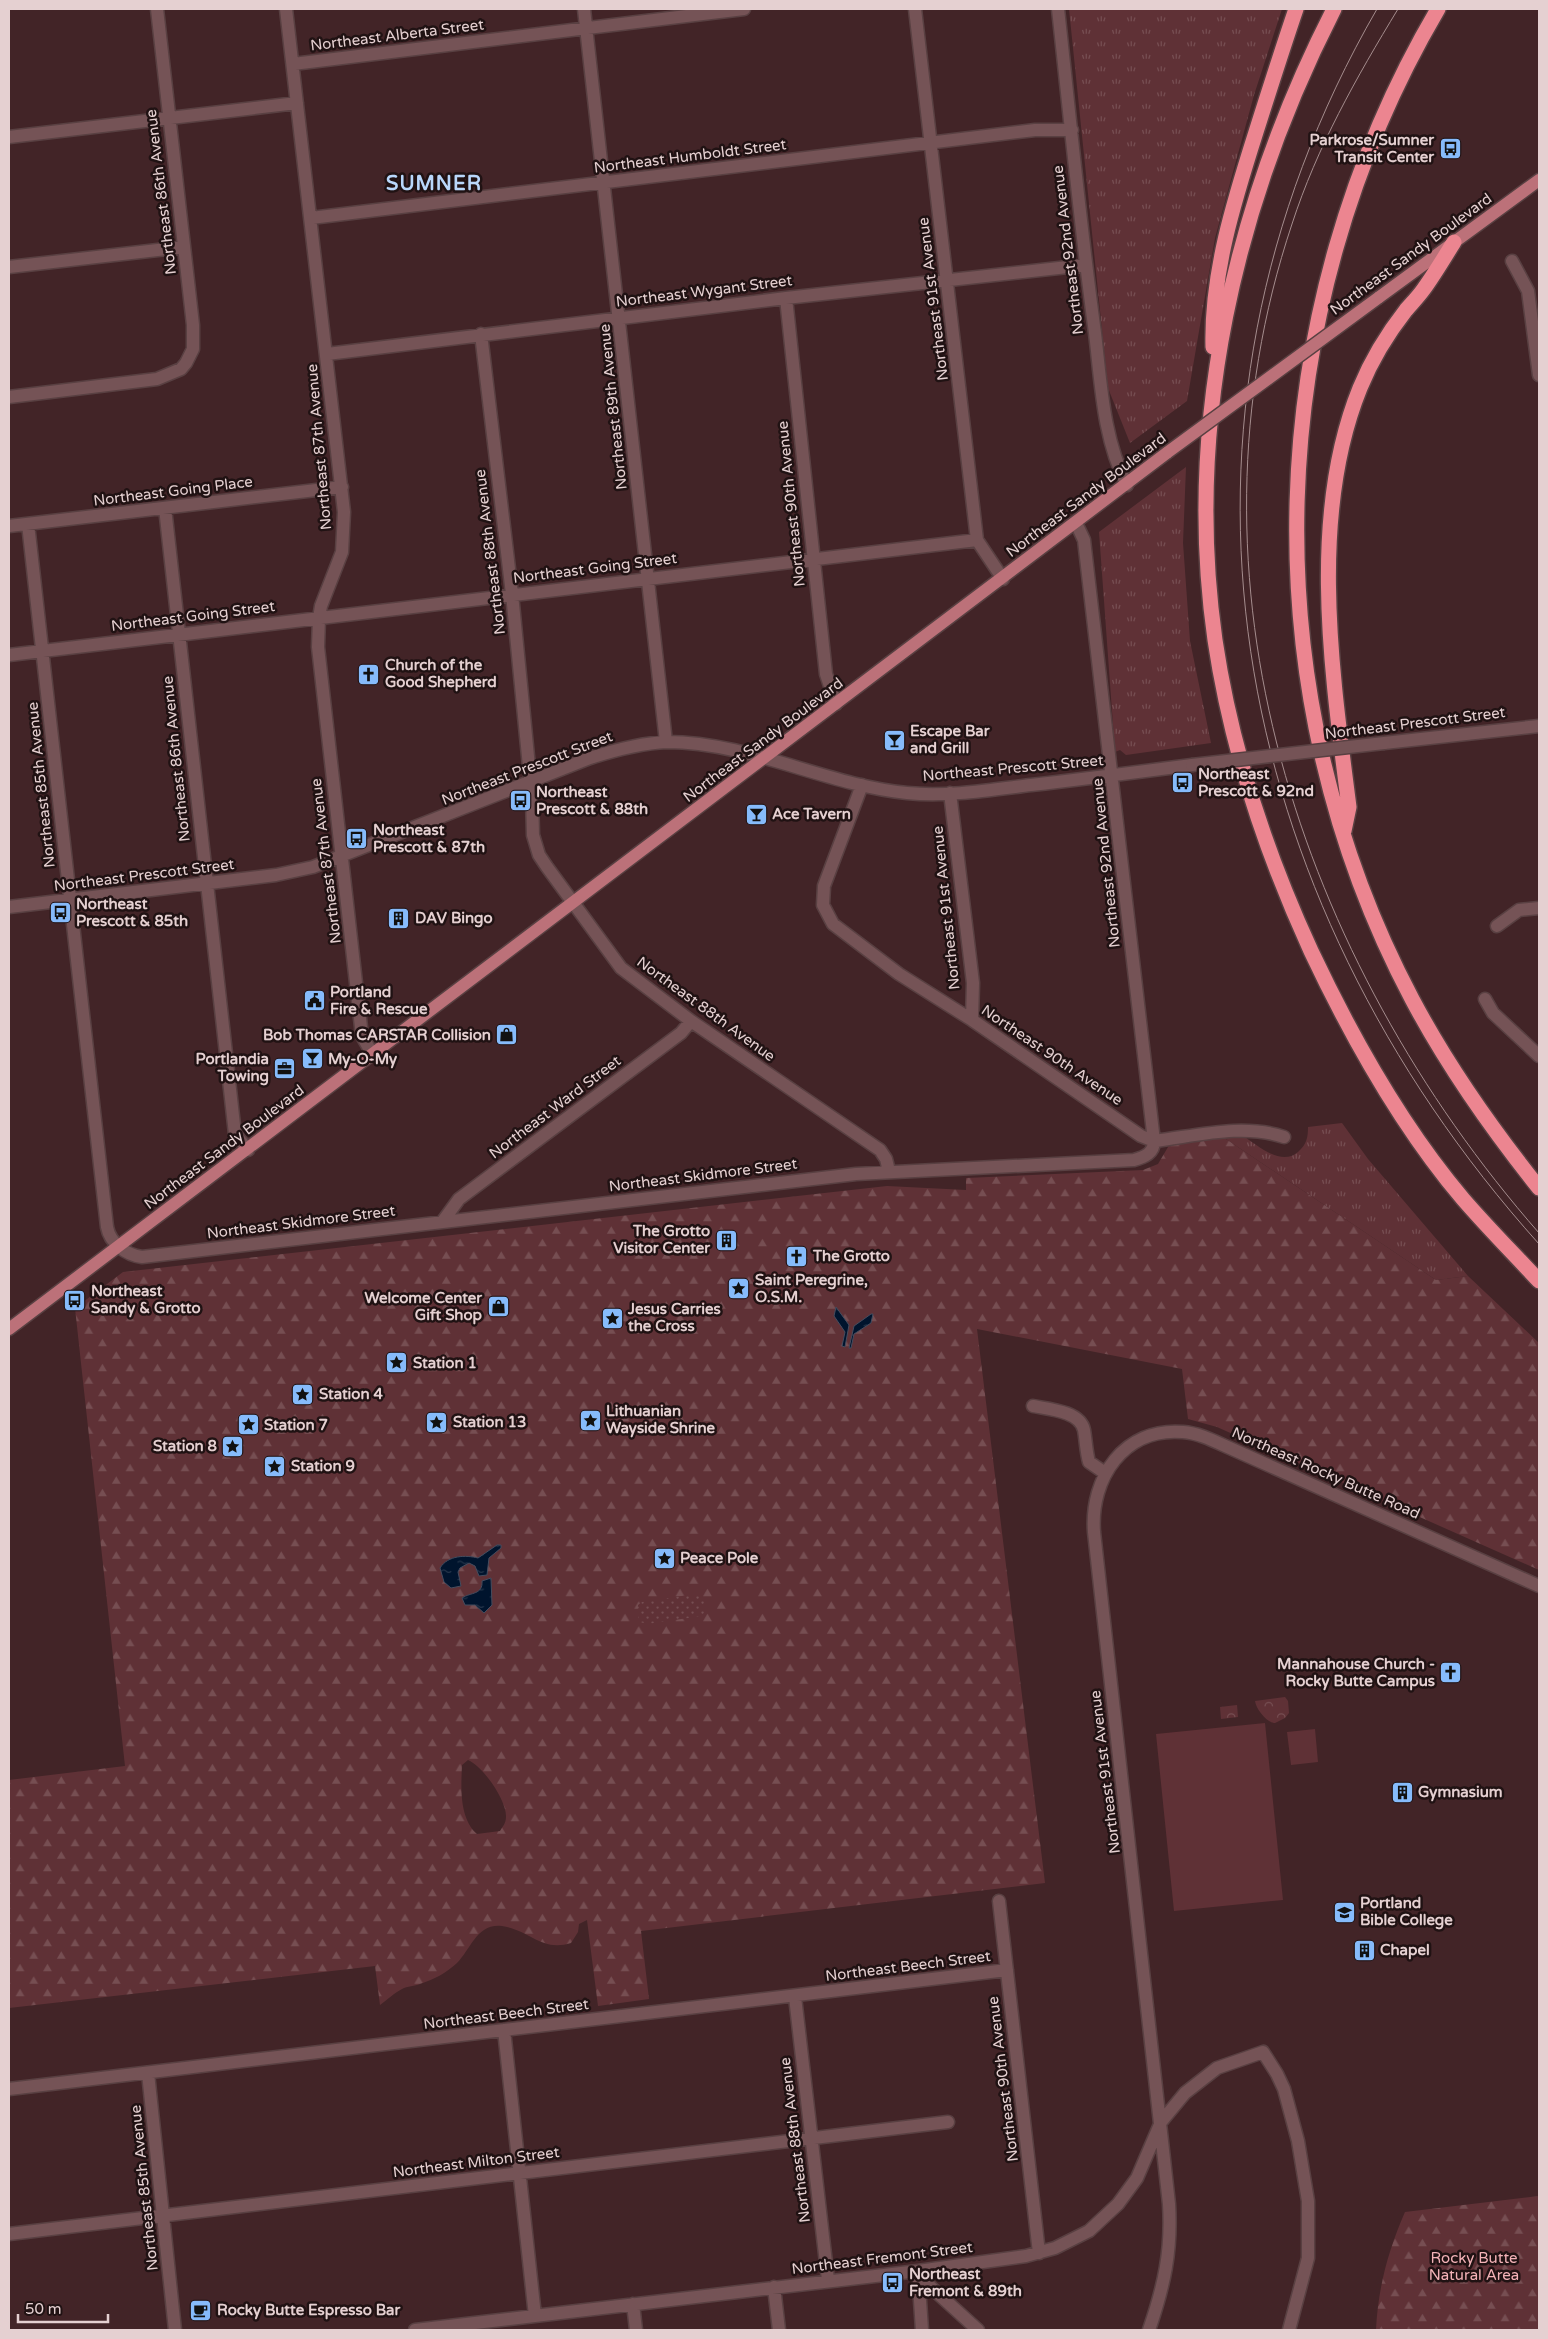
<svg xmlns="http://www.w3.org/2000/svg" width="1548" height="2339" viewBox="0 0 1548 2339" font-family="'Varela Round',sans-serif">
  <style>
    .grass { fill: url(#grass-tufts) }
    .forest { fill: url(#forest-firs); fill-rule: evenodd }
    .park { fill: url(#park-crowns) }
    .garden { fill: url(#garden-dots) }
    .pitch { fill: #5f3136 }
    .water { fill: url(#water-ripples); stroke: #454c5e }
    .lines { fill: none; stroke-linecap: round; stroke-linejoin: round }
    .minor-casing { stroke: #594042; stroke-width: 15 }
    .major-casing { stroke: #594042; stroke-width: 15 }
    .highway-casing { stroke: #594042; stroke-width: 18 }
    .minor { stroke: #755356; stroke-width: 12 }
    .major { stroke: #bc7179; stroke-width: 12 }
    .highway { stroke: #ec8590; stroke-width: 15 }
    .tram { stroke: #a58d8e; stroke-width: 1 }
    .minor-bridge-casing { stroke: #594042; stroke-width: 15; stroke-linecap: butt }
    .major-bridge-casing { stroke: #594042; stroke-width: 15; stroke-linecap: butt }
    .minor-bridge { stroke: #755356; stroke-width: 12 }
    .major-bridge { stroke: #bc7179; stroke-width: 12 }
    .labels { text-anchor: middle; stroke-width: 5; stroke-linejoin: round; paint-order: stroke }
    .street-label { font-size: 15px; fill: #e5d0d1; stroke: #201213 }
    .poi-label { font-size: 15px; font-weight: bold; fill: #e5d0d1; stroke: #201213; text-anchor: start }
    .park-label { font-size: 15px; fill: #f3b2b7; stroke: #201213 }
    .district-label { font-size: 20px; font-weight: bold; letter-spacing: 1px; fill: #b9d7fb; stroke: #201213 }
  </style>
  <defs>
    <pattern id="grass-tufts" width="24" height="20" patternUnits="userSpaceOnUse" patternTransform="scale(1.25)"><rect width="24" height="20" fill="#5f3136"/><path d="M3 7l-1-3M5 7V3M7 7l1-3M15 17l-1-3M17 17v-4M19 17l1-3" fill="none" stroke="#764e52"/></pattern>
    <pattern id="forest-firs" width="22" height="20" patternUnits="userSpaceOnUse" patternTransform="scale(1.25)"><rect width="22" height="20" fill="#5f3136"/><path d="M5 1l3.5 6h-7zM16 11l3.5 6h-7z" fill="#764e52"/></pattern>
    <pattern id="park-crowns" width="20" height="18" patternUnits="userSpaceOnUse" patternTransform="scale(1.25)"><rect width="20" height="18" fill="#5f3136"/><path d="M2 6a3 3 0 1 1 6 0M12 15a3 3 0 1 1 6 0" fill="none" stroke="#764e52"/></pattern>
    <pattern id="garden-dots" width="8" height="8" patternUnits="userSpaceOnUse" patternTransform="scale(1.25)"><rect width="8" height="8" fill="#5f3136"/><path d="M2 2h.1M6 6h.1" fill="none" stroke="#764e52" stroke-width="1.8" stroke-linecap="round"/></pattern>
    <pattern id="water-ripples" width="26" height="14" patternUnits="userSpaceOnUse" patternTransform="scale(1.25)"><rect width="26" height="14" fill="#00142d"/><path d="M2 4q2-2 4 0t4 0M15 11q2-2 4 0t4 0" fill="none" stroke="#25354a"/></pattern>
  </defs>
  <rect width="100%" height="100%" fill="#422427"/>
  <path class="grass" d="M1069,9H1282L1254,95L1215,238L1187,401L1130,443L1108,388Z
    M1186,467L1183,543L1190,641L1211,743L1126,755L1120,750L1115,752L1099,532Z
    M1342,1123L1368,1159L1468,1276L1436,1280L1223,1137L1242,1135C1257,1145 1281,1167 1298,1152C1307,1144 1308,1137 1308,1127Z"/>
  <path class="forest" d="M1223,1137L1436,1280L1468,1276L1539,1343V1570L1217,1427L1188,1419L1182,1369L977,1329L1045,1883L641,1931L649,1999L598,2006L587,1920L579,1924L578,1932L571,1943C541,1952 530,1930 502,1926C477,1923 471,1949 457,1963C446,1973 435,1979 420,1984C415,1986 407,1986 402,1989C394,1993 387,2000 380,2005L375,1966L9,2008V1780L125,1766L75,1308L123,1272L887,1186L966,1190V1178L1143,1170L1158,1164L1171,1142ZM468,1760C483,1766 507,1801 506,1817C506,1823 503,1826 500,1831L477,1834C459,1818 461,1787 462,1765Z
    M1539,2196V2330H1376C1378,2288 1388,2251 1405,2212Z"/>
  <path class="park" d="M1285,1697L1288,1701L1289,1713L1285,1718L1275,1723C1267,1723 1256,1709 1255,1701Z
    M1237,1705L1238,1717L1221,1719L1220,1707Z"/>
  <path class="garden" d="M695,1594L704,1598C706,1605 707,1610 702,1616L647,1624L640,1622L637,1613L638,1605L642,1602Z"/>
  <path class="pitch" d="M1265,1723L1283,1900L1174,1911L1156,1734Z
    M1315,1729L1318,1762L1291,1765L1287,1732Z"/>
  <path class="water" d="M836,1307L849,1325L845,1347L842,1346L845,1332L834,1316Z
    M871,1314H873L871,1323L854,1334L851,1348H849L854,1326Z
    M497,1545H501V1548L489,1558L487,1575L479,1576L475,1566L469,1563L460,1568L458,1572L461,1586L451,1588L444,1582L440,1568C448,1555 466,1555 478,1558Z
    M491,1578L492,1605L484,1613L475,1605H465L462,1598C471,1592 483,1595 482,1581Z"/>
  <g class="lines">
    <defs>
      <path id="minor" d="M286,9L344,512L342,552L321,606L319,618L318,647L362,1036L373,1055
        M584,9L666,742
        M915,9L977,540L1003,579
        M1058,9C1070,117 1080,225 1095,333C1101,383 1103,439 1127,485
        M293,64L744,9
        M9,137L297,103
        M311,218L1035,130H1072
        M1512,261L1528,291L1539,375
        M9,267L184,247
        M786,298L826,674L836,704
        M481,334L512,594L532,797L533,835L539,855L547,867L621,968L691,1021L880,1150L886,1159L889,1171
        M327,354L786,298L1086,265
        M9,397L157,379L181,369L186,363L193,349V325L157,9
        M165,508L235,1134L248,1150
        M28,524L107,1227C110,1243 126,1255 142,1257L856,1174L1134,1160C1145,1157 1154,1153 1154,1141L1084,540L1076,523
        M9,526L342,487
        M9,655L977,540
        M1384,743L1539,726
        M862,785L824,886L823,905L833,924L899,974L972,1020L1141,1136L1154,1141C1196,1136 1243,1123 1284,1137
        M950,793L973,983L972,1020
        M9,907L276,875L313,867L590,758C615,750 641,743 667,742C749,742 826,785 907,793C948,797 990,790 1031,785C1084,779 1138,772 1192,765
        M1497,926L1519,910L1539,908
        M1485,999L1493,1013L1539,1056
        M443,1221L459,1199L681,1033L691,1021
        M1033,1406C1048,1409 1080,1411 1084,1430C1086,1441 1086,1451 1089,1462L1105,1473
        M999,1901L1039,2253
        M795,1997L828,2280
        M504,2030L535,2316
        M148,2073L175,2330
        M9,2089L1007,1970
        M9,2234L948,2122
        M918,2271L923,2280L978,2330
        M918,2271L922,2330
        M774,2287L779,2330
        M633,2304L636,2330
        M415,2330L918,2271L1026,2256L1055,2248L1089,2231L1118,2204L1137,2178L1161,2122L1185,2093L1217,2068L1263,2052L1277,2074L1284,2089L1298,2141L1308,2201V2258L1289,2330
        M1149,2330C1164,2286 1172,2251 1169,2204L1094,1532C1090,1478 1124,1427 1183,1432C1197,1433 1210,1439 1223,1445L1539,1586"/>
      <path id="major" d="M1378,298L1539,180
        M9,1329L1168,452"/>
      <path id="highway" d="M1334,9C1235,203 1184,423 1215,640C1231,748 1266,853 1311,951C1352,1038 1401,1126 1463,1199C1488,1228 1514,1254 1539,1281
        M1438,9C1261,310 1248,689 1412,999C1448,1067 1491,1128 1539,1188
        M1213,347C1211,274 1234,201 1256,132C1269,91 1282,50 1296,9
        M1344,831L1349,807C1332,674 1308,516 1360,388C1371,361 1388,333 1406,310C1412,303 1418,297 1423,290C1434,275 1444,258 1454,242"/>
    </defs>
    <use href="#minor" class="minor-casing"/>
    <use href="#major" class="major-casing"/>
    <use href="#highway" class="highway-casing"/>
    <use href="#minor" class="minor"/>
    <use href="#major" class="major"/>
    <use href="#highway" class="highway"/>
    <path class="tram" d="M1377,9C1137,424 1226,895 1539,1244
      M1398,9C1356,78 1317,147 1292,224C1173,580 1299,959 1539,1233"/>
    <defs>
      <path id="minor-bridge" d="M1192,765L1384,743"/>
      <path id="major-bridge" d="M1168,452L1378,298"/>
    </defs>
    <use href="#minor-bridge" class="minor-bridge-casing"/>
    <use href="#major-bridge" class="major-bridge-casing"/>
    <use href="#minor-bridge" class="minor-bridge"/>
    <use href="#major-bridge" class="major-bridge"/>
  </g>
  <defs>
    <symbol id="bus-square" viewBox="-11 -11 22 22"><rect x="-9" y="-9" width="18" height="18" rx="4" fill="#86bbfb" stroke="#201213"/><path d="M-5-6H5V4H4V6H2V4H-2V6H-4V4H-5ZM-3.5-4V0h7V-4ZM-3.5 1.2v1.5H-2V1.2ZM2 1.2v1.5H3.5V1.2Z" fill="#111"/></symbol>
    <symbol id="church-square" viewBox="-11 -11 22 22"><rect x="-9" y="-9" width="18" height="18" rx="4" fill="#86bbfb" stroke="#201213"/><path d="M-1.2-6h2.4v3.5h3.3v2.4h-3.3V6h-2.4V-.1h-3.3v-2.4h3.3Z" fill="#111"/></symbol>
    <symbol id="bar-square" viewBox="-11 -11 22 22"><rect x="-9" y="-9" width="18" height="18" rx="4" fill="#86bbfb" stroke="#201213"/><path d="M-6-5H6L.8 .8V4.5H3.5V6h-7V4.5H-.8V.8Z" fill="#111"/></symbol>
    <symbol id="building-square" viewBox="-11 -11 22 22"><rect x="-9" y="-9" width="18" height="18" rx="4" fill="#86bbfb" stroke="#201213"/><path d="M-4-6H4V6H1V3H-1V6H-4ZM-2.5-4.3h1.7v1.8h-1.7ZM.8-4.3h1.7v1.8H.8ZM-2.5-1h1.7V.8h-1.7ZM.8-1h1.7V.8H.8Z" fill="#111"/></symbol>
    <symbol id="civic-square" viewBox="-11 -11 22 22"><rect x="-9" y="-9" width="18" height="18" rx="4" fill="#86bbfb" stroke="#201213"/><path d="M-.6-6.5H3V-4.5H.6V-3L4-1V1h2V6H-6V1h2V-1L-.6-3ZM-1.2 2.5V6h2.4V2.5Z" fill="#111"/></symbol>
    <symbol id="shop-square" viewBox="-11 -11 22 22"><rect x="-9" y="-9" width="18" height="18" rx="4" fill="#86bbfb" stroke="#201213"/><path d="M-5-2.5h2.3a2.7 3.5 0 0 1 5.4 0H5L5.5 6h-11ZM-1.5-2.5h3a1.5 2.3 0 0 0-3 0Z" fill="#111"/></symbol>
    <symbol id="office-square" viewBox="-11 -11 22 22"><rect x="-9" y="-9" width="18" height="18" rx="4" fill="#86bbfb" stroke="#201213"/><path d="M-6-3h4V-5.5h4V-3h4V5H-6ZM-1-4.5V-3h2v-1.5ZM-6 0V1H6V0Z" fill="#111"/></symbol>
    <symbol id="sight-square" viewBox="-11 -11 22 22"><rect x="-9" y="-9" width="18" height="18" rx="4" fill="#86bbfb" stroke="#201213"/><path d="M0-6L1.8-2.2L6-1.7L2.9 1.2L3.7 5.4L0 3.3L-3.7 5.4L-2.9 1.2L-6-1.7L-1.8-2.2Z" fill="#111"/></symbol>
    <symbol id="university-square" viewBox="-11 -11 22 22"><rect x="-9" y="-9" width="18" height="18" rx="4" fill="#86bbfb" stroke="#201213"/><path d="M0-5L7-2L0 1L-7-2ZM-4 1L0 2.5L4 1V4Q0 6-4 4Z" fill="#111"/></symbol>
    <symbol id="cafe-square" viewBox="-11 -11 22 22"><rect x="-9" y="-9" width="18" height="18" rx="4" fill="#86bbfb" stroke="#201213"/><path d="M-5.5-4.5H6V0H3Q3 3.5 0 3.5H-2.5Q-5.5 3.5-5.5 0ZM3-3.2v2h1.7v-2ZM-6 4.5H4V6H-6Z" fill="#111"/></symbol>
  </defs>
  <g fill-rule="evenodd">
    <use href="#bus-square" x="1438" y="136" width="25" height="25"/>
    <use href="#church-square" x="356" y="662" width="25" height="25"/>
    <use href="#bar-square" x="882" y="728" width="25" height="25"/>
    <use href="#bus-square" x="1170" y="770" width="25" height="25"/>
    <use href="#bus-square" x="508" y="788" width="25" height="25"/>
    <use href="#bar-square" x="744" y="802" width="25" height="25"/>
    <use href="#bus-square" x="344" y="826" width="25" height="25"/>
    <use href="#bus-square" x="48" y="900" width="25" height="25"/>
    <use href="#building-square" x="386" y="906" width="25" height="25"/>
    <use href="#civic-square" x="302" y="988" width="25" height="25"/>
    <use href="#shop-square" x="494" y="1022" width="25" height="25"/>
    <use href="#bar-square" x="300" y="1046" width="25" height="25"/>
    <use href="#office-square" x="272" y="1056" width="25" height="25"/>
    <use href="#building-square" x="714" y="1228" width="25" height="25"/>
    <use href="#church-square" x="784" y="1244" width="25" height="25"/>
    <use href="#sight-square" x="726" y="1276" width="25" height="25"/>
    <use href="#bus-square" x="62" y="1288" width="25" height="25"/>
    <use href="#shop-square" x="486" y="1294" width="25" height="25"/>
    <use href="#sight-square" x="600" y="1306" width="25" height="25"/>
    <use href="#sight-square" x="384" y="1350" width="25" height="25"/>
    <use href="#sight-square" x="290" y="1382" width="25" height="25"/>
    <use href="#sight-square" x="578" y="1408" width="25" height="25"/>
    <use href="#sight-square" x="424" y="1410" width="25" height="25"/>
    <use href="#sight-square" x="236" y="1412" width="25" height="25"/>
    <use href="#sight-square" x="220" y="1434" width="25" height="25"/>
    <use href="#sight-square" x="262" y="1454" width="25" height="25"/>
    <use href="#sight-square" x="652" y="1546" width="25" height="25"/>
    <use href="#church-square" x="1438" y="1660" width="25" height="25"/>
    <use href="#building-square" x="1390" y="1780" width="25" height="25"/>
    <use href="#university-square" x="1332" y="1900" width="25" height="25"/>
    <use href="#building-square" x="1352" y="1938" width="25" height="25"/>
    <use href="#bus-square" x="880" y="2270" width="25" height="25"/>
    <use href="#cafe-square" x="188" y="2298" width="25" height="25"/>
  </g>
  <g class="labels">
    <g class="street-label">
      <text transform="translate(397 35) rotate(-7)" y="5">Northeast Alberta Street</text>
      <text transform="translate(690 156) rotate(-7)" y="5">Northeast Humboldt Street</text>
      <text transform="translate(161 192) rotate(-97)" y="5">Northeast 86th Avenue</text>
      <text transform="translate(1068 250) rotate(-97)" y="5">Northeast 92nd Avenue</text>
      <text transform="translate(1411 254) rotate(-36)" y="5">Northeast Sandy Boulevard</text>
      <text transform="translate(704 291) rotate(-7)" y="5">Northeast Wygant Street</text>
      <text transform="translate(933 299) rotate(-97)" y="5">Northeast 91st Avenue</text>
      <text transform="translate(613 407) rotate(-96)" y="5">Northeast 89th Avenue</text>
      <text transform="translate(319 447) rotate(-95)" y="5">Northeast 87th Avenue</text>
      <text transform="translate(173 491) rotate(-7)" y="5">Northeast Going Place</text>
      <text transform="translate(1086 495) rotate(-37)" y="5">Northeast Sandy Boulevard</text>
      <text transform="translate(791 504) rotate(-96)" y="5">Northeast 90th Avenue</text>
      <text transform="translate(490 552) rotate(-97)" y="5">Northeast 88th Avenue</text>
      <text transform="translate(595 568) rotate(-7)" y="5">Northeast Going Street</text>
      <text transform="translate(193 616) rotate(-7)" y="5">Northeast Going Street</text>
      <text transform="translate(1415 723) rotate(-7)" y="5">Northeast Prescott Street</text>
      <text transform="translate(763 740) rotate(-37)" y="5">Northeast Sandy Boulevard</text>
      <text transform="translate(176 759) rotate(-96)" y="5">Northeast 86th Avenue</text>
      <text transform="translate(527 768) rotate(-21)" y="5">Northeast Prescott Street</text>
      <text transform="translate(1013 768) rotate(-5)" y="5">Northeast Prescott Street</text>
      <text transform="translate(41 785) rotate(-96)" y="5">Northeast 85th Avenue</text>
      <text transform="translate(326 861) rotate(-97)" y="5">Northeast 87th Avenue</text>
      <text transform="translate(1106 863) rotate(-96)" y="5">Northeast 92nd Avenue</text>
      <text transform="translate(144 875) rotate(-7)" y="5">Northeast Prescott Street</text>
      <text transform="translate(946 908) rotate(-96)" y="5">Northeast 91st Avenue</text>
      <text transform="translate(706 1009) rotate(36)" y="5">Northeast 88th Avenue</text>
      <text transform="translate(1052 1055) rotate(34)" y="5">Northeast 90th Avenue</text>
      <text transform="translate(555 1107) rotate(-37)" y="5">Northeast Ward Street</text>
      <text transform="translate(224 1147) rotate(-37)" y="5">Northeast Sandy Boulevard</text>
      <text transform="translate(703 1175) rotate(-7)" y="5">Northeast Skidmore Street</text>
      <text transform="translate(301 1222) rotate(-7)" y="5">Northeast Skidmore Street</text>
      <text transform="translate(1326 1473) rotate(24)" y="5">Northeast Rocky Butte Road</text>
      <text transform="translate(1105 1772) rotate(-97)" y="5">Northeast 91st Avenue</text>
      <text transform="translate(908 1966) rotate(-7)" y="5">Northeast Beech Street</text>
      <text transform="translate(506 2014) rotate(-7)" y="5">Northeast Beech Street</text>
      <text transform="translate(1003 2079) rotate(-97)" y="5">Northeast 90th Avenue</text>
      <text transform="translate(795 2140) rotate(-97)" y="5">Northeast 88th Avenue</text>
      <text transform="translate(476 2162) rotate(-7)" y="5">Northeast Milton Street</text>
      <text transform="translate(144 2188) rotate(-96)" y="5">Northeast 85th Avenue</text>
      <text transform="translate(882 2258) rotate(-7)" y="5">Northeast Fremont Street</text>
    </g>
    <g class="poi-label">
      <text x="1434" y="145" text-anchor="end">Parkrose/Sumner<tspan x="1434" dy="17">Transit Center</tspan></text>
      <text x="385" y="670">Church of the<tspan x="385" dy="17">Good Shepherd</tspan></text>
      <text x="910" y="736">Escape Bar<tspan x="910" dy="17">and Grill</tspan></text>
      <text x="1198" y="779">Northeast<tspan x="1198" dy="17">Prescott &amp; 92nd</tspan></text>
      <text x="536" y="797">Northeast<tspan x="536" dy="17">Prescott &amp; 88th</tspan></text>
      <text x="772" y="819">Ace Tavern</text>
      <text x="373" y="835">Northeast<tspan x="373" dy="17">Prescott &amp; 87th</tspan></text>
      <text x="76" y="909">Northeast<tspan x="76" dy="17">Prescott &amp; 85th</tspan></text>
      <text x="415" y="923">DAV Bingo</text>
      <text x="330" y="997">Portland<tspan x="330" dy="17">Fire &amp; Rescue</tspan></text>
      <text x="491" y="1040" text-anchor="end">Bob Thomas CARSTAR Collision</text>
      <text x="269" y="1064" text-anchor="end">Portlandia<tspan x="269" dy="17">Towing</tspan></text>
      <text x="328" y="1064">My-O-My</text>
      <text x="710" y="1236" text-anchor="end">The Grotto<tspan x="710" dy="17">Visitor Center</tspan></text>
      <text x="813" y="1261">The Grotto</text>
      <text x="755" y="1285">Saint Peregrine,<tspan x="755" dy="17">O.S.M.</tspan></text>
      <text x="91" y="1296">Northeast<tspan x="91" dy="17">Sandy &amp; Grotto</tspan></text>
      <text x="482" y="1303" text-anchor="end">Welcome Center<tspan x="482" dy="17">Gift Shop</tspan></text>
      <text x="628" y="1314">Jesus Carries<tspan x="628" dy="17">the Cross</tspan></text>
      <text x="413" y="1368">Station 1</text>
      <text x="319" y="1399">Station 4</text>
      <text x="606" y="1416">Lithuanian<tspan x="606" dy="17">Wayside Shrine</tspan></text>
      <text x="453" y="1427">Station 13</text>
      <text x="264" y="1430">Station 7</text>
      <text x="217" y="1451" text-anchor="end">Station 8</text>
      <text x="291" y="1471">Station 9</text>
      <text x="680" y="1563">Peace Pole</text>
      <text x="1435" y="1669" text-anchor="end">Mannahouse Church -<tspan x="1435" dy="17">Rocky Butte Campus</tspan></text>
      <text x="1418" y="1797">Gymnasium</text>
      <text x="1360" y="1908">Portland<tspan x="1360" dy="17">Bible College</tspan></text>
      <text x="1380" y="1955">Chapel</text>
      <text x="909" y="2279">Northeast<tspan x="909" dy="17">Fremont &amp; 89th</tspan></text>
      <text x="217" y="2315">Rocky Butte Espresso Bar</text>
    </g>
    <g class="park-label">
      <text x="1474" y="2263">Rocky Butte<tspan x="1474" dy="17">Natural Area</tspan></text>
    </g>
    <g class="district-label">
      <text x="434" y="190">SUMNER</text>
    </g>
  </g>
  <rect width="1548" height="2339" fill="none" stroke="#e5d0d1" stroke-width="20"/>
  <path d="M18 2314v8h90v-8" fill="none" stroke="#e5d0d1" stroke-width="2.5"/>
  <text x="25" y="2314" font-size="15" fill="#e5d0d1" stroke="#201213" stroke-width="4" paint-order="stroke">50 m</text>
</svg>
